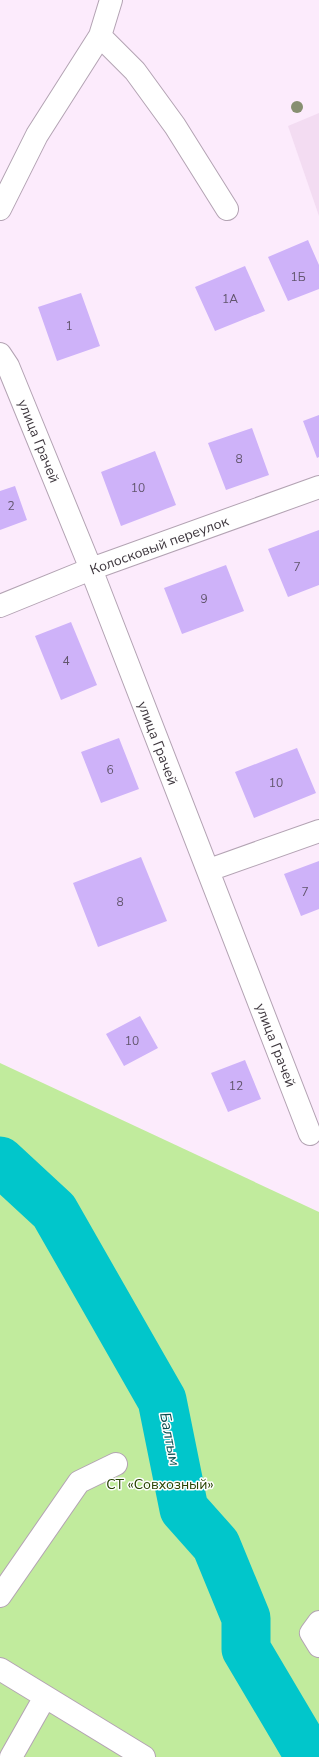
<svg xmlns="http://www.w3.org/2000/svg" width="319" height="1757" viewBox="0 0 319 1757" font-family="'Nunito Sans',sans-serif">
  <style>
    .built { fill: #f3dcf2 }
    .green { fill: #c1eb9d }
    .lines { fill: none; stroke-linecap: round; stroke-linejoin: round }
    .river { stroke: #01c6cb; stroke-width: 49 }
    .building { fill: #ceb2f9 }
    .minor-casing { stroke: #b3a3b3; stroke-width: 24 }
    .minor { stroke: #fff; stroke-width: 22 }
    .tree { fill: #878f71 }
    .labels { text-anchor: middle; stroke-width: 3; stroke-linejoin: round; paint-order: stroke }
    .number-label { font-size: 12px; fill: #61556c }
    .street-label { font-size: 14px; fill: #3d363d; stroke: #fefefe }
    .park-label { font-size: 14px; fill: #274300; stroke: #fefefe }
    .water-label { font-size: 15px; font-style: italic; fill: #064d4f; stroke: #fefefe }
  </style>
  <rect width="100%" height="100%" fill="#fcebfc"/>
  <path class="built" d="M319,113V216L288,126Z"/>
  <path class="green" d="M0,1063L319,1212V1757H0Z"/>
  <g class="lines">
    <path class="river" d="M0,1161L54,1211L162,1400L184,1509L216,1545L246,1618V1649L310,1757"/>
  </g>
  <path class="building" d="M308,240L319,265V289L288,301L268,257Z
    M245,266L265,311L215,331L195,287Z
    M81,293L100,346L57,361L38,307Z
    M319,415V457L317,458L303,421Z
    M252,428L269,475L226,490L208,443Z
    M155,451L176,505L121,526L101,472Z
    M15,486L27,520L0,530V491Z
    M319,530V585L288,597L268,549Z
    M226,565L244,611L182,634L164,588Z
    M71,622L97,685L61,700L35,636Z
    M119,738L139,789L101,803L81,752Z
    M297,748L316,793L254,818L235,772Z
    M141,857L167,921L98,947L73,883Z
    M319,861V909L301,916L284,874Z
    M140,1016L158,1048L124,1066L106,1034Z
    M245,1060L261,1099L228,1112L211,1073Z"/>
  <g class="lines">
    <defs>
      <path id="minor" d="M100,36L135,71L175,126L227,209
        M0,209L37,135L100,36L111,0
        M0,354L8,366L91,569L310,1134
        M0,606L91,569L319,487
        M209,870L319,831
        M0,1596L79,1482L116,1464
        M319,1622L311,1633L319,1646
        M0,1669L144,1757
        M11,1757L45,1697"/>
    </defs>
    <use href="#minor" class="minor-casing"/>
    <use href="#minor" class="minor"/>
  </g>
  <circle class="tree" cx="297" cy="107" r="6"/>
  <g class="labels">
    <g class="number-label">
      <text x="298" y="281">1Б</text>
      <text x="230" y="303">1А</text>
      <text x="69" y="330">1</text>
      <text x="239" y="463">8</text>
      <text x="138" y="492">10</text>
      <text x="11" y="510">2</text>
      <text x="297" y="571">7</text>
      <text x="204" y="603">9</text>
      <text x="66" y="665">4</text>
      <text x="110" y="774">6</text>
      <text x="276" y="787">10</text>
      <text x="305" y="896">7</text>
      <text x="120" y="906">8</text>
      <text x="132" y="1045">10</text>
      <text x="236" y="1090">12</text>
    </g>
    <g class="street-label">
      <text transform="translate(39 441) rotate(68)" y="5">улица Грачей</text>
      <text transform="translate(159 545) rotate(-20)" y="5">Колосковый переулок</text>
      <text transform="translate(158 743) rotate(69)" y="5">улица Грачей</text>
      <text transform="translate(276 1045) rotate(69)" y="5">улица Грачей</text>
    </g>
    <g class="park-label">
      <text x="160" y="1489">СТ «Совхозный»</text>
    </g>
    <g class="water-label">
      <text transform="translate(170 1439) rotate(79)" y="5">Балтым</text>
    </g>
  </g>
</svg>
